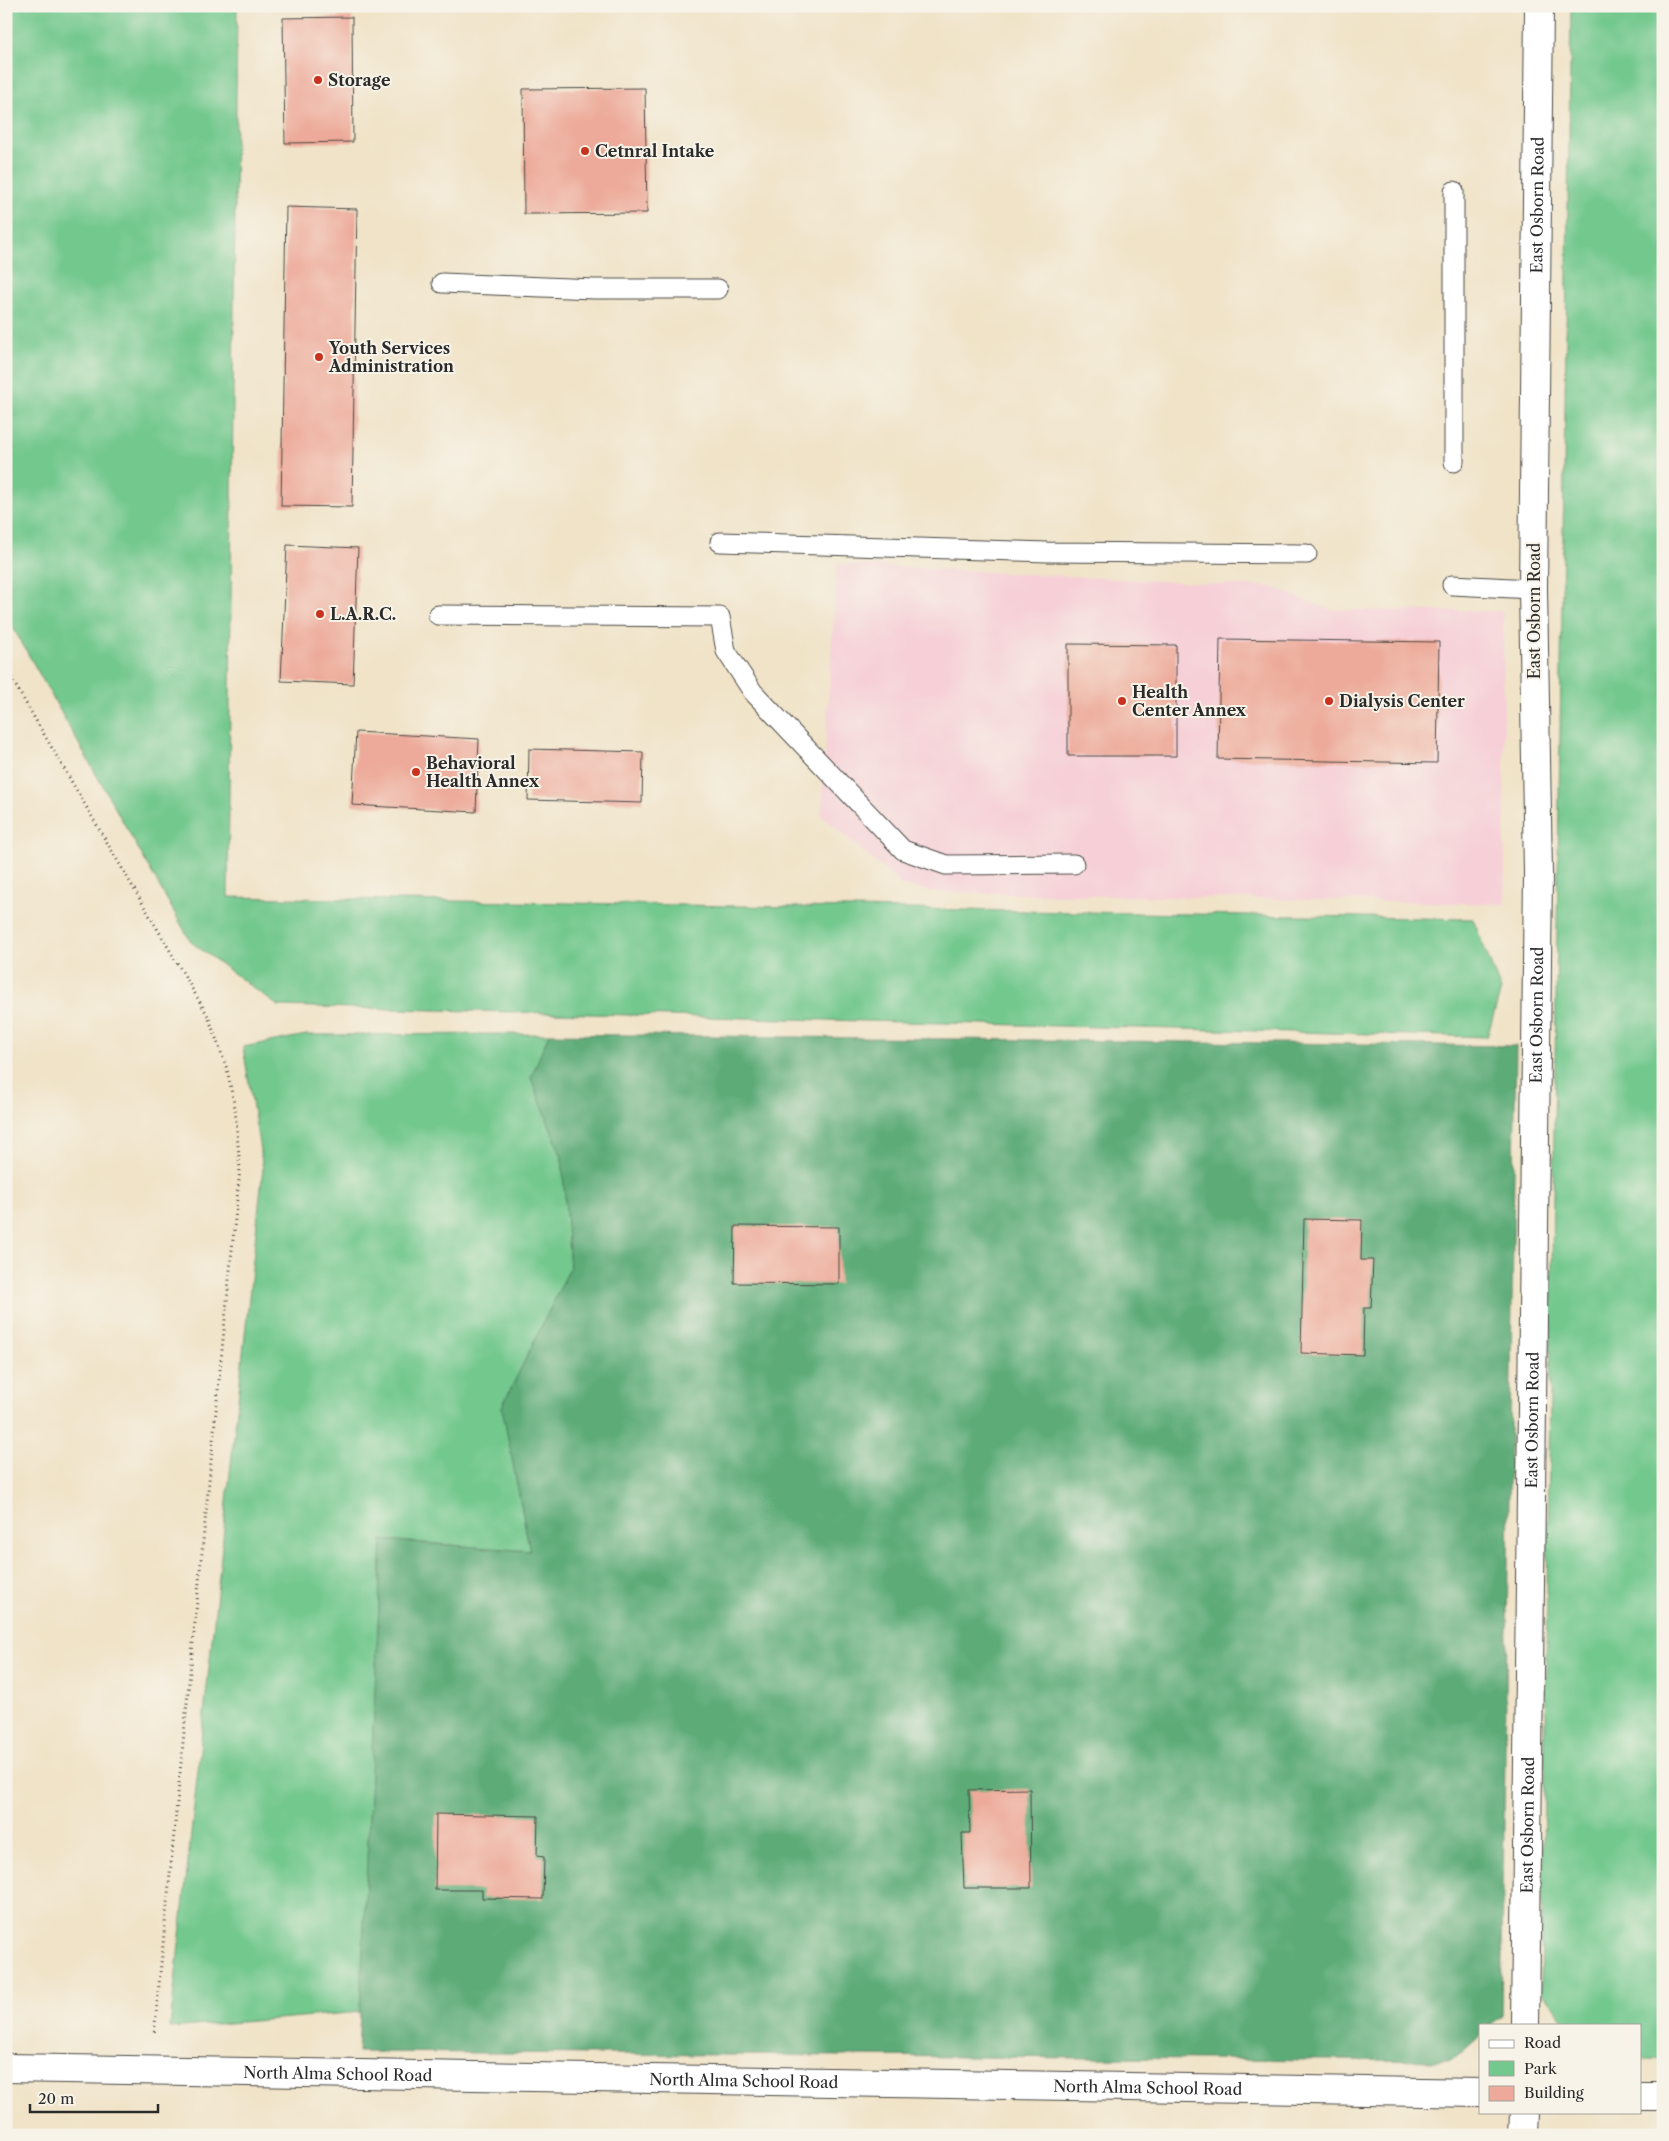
<svg xmlns="http://www.w3.org/2000/svg" width="1669" height="2141" viewBox="0 0 1669 2141" font-family="'Libre Caslon Text',serif">
  <style>
    .built { fill: #f6cfd7 }
    .green { fill: #72c88d; stroke: #4e7a5c }
    .forest { fill: #5dac78; stroke: #446c52 }
    .building { fill: #edaa9a }
    .lines { fill: none; stroke-linecap: round; stroke-linejoin: round }
    .lane-casing { stroke: #494743; stroke-width: 21 }
    .street-casing { stroke: #494743; stroke-width: 30 }
    .secondary-casing { stroke: #494743; stroke-width: 30 }
    .path { stroke: #494743; stroke-width: 3; stroke-dasharray: 1 4; stroke-linecap: butt }
    .lane { stroke: #fff; stroke-width: 19 }
    .street { stroke: #fff; stroke-width: 28 }
    .secondary { stroke: #fff; stroke-width: 28 }
    .poi-dot { fill: #c8321e; stroke: #f7f3e8; stroke-width: 2 }
    .labels { text-anchor: middle; stroke-width: 4; stroke-linejoin: round; paint-order: stroke }
    .poi-label { font-size: 16px; font-weight: bold; fill: #2b2b2b; stroke: #f7f3e8; text-anchor: start }
    .street-label { font-size: 16px; fill: #2b2b2b; stroke: #f7f3e8 }
  </style>
  <rect width="100%" height="100%" fill="#f7f3e8"/>
  <filter id="ink" filterUnits="userSpaceOnUse"><feTurbulence type="fractalNoise" baseFrequency=".02" numOctaves="2"/><feDisplacementMap in="SourceGraphic" scale="10" xChannelSelector="R" yChannelSelector="G"/><feConvolveMatrix kernelMatrix="1 2 1 2 8 2 1 2 1" color-interpolation-filters="sRGB"/></filter>
  <filter id="wash" filterUnits="userSpaceOnUse"><feTurbulence type="fractalNoise" baseFrequency=".0096" numOctaves="4" result="noise"/><feDisplacementMap in="SourceGraphic" scale="20" xChannelSelector="R" yChannelSelector="G"/><feGaussianBlur stdDeviation="1.12" result="paint"/><feColorMatrix in="noise" values="0 0 0 0 0 0 0 0 0 0 0 0 0 0 0 0 0 1.4 0 .05"/><feComposite in="paint" operator="in"/></filter>
  <g filter="url(#wash)">
    <rect width="100%" height="100%" fill="#f0e3c8"/>
    <path class="built" d="M837,564L1272,587L1332,610L1503,611L1505,904L936,892L903,886L821,815Z"/>
    <path class="green" d="M6,6H237L228,897L1473,919L1501,990L1487,1037L278,1006L191,942L6,615Z
      M1571,6H1663V2060H1640V2025H1567L1541,1992Z
      M549,1034L531,1078L562,1157L570,1268L502,1407L530,1551L382,1540L360,2012L170,2028L263,1168L243,1047L306,1035Z"/>
    <path class="forest" d="M549,1034L1516,1046L1501,2017L1493,2025H1480V2036L1452,2061L358,2052L382,1540L530,1551L502,1407L570,1268L562,1157L531,1078Z"/>
    <g id="blocks">
      <path class="building" d="M352,17L353,142L285,143L283,18Z
        M645,88L647,213L524,214L523,89Z
        M286,207L357,209L352,507L281,506Z
        M287,545L358,548L353,684L281,681Z
        M1220,639L1439,642L1437,763L1218,759Z
        M1068,644L1176,645V756H1068Z
        M356,732L479,739L476,812L352,805Z
        M529,749L643,752L642,803L528,800Z
        M1304,1219L1362,1220L1361,1260H1373L1371,1308H1364L1363,1355L1301,1353Z
        M735,1226L839,1227V1284L734,1283Z
        M1030,1789L1031,1888H964L962,1833H970L969,1790Z
        M436,1814L538,1816L537,1856L544,1857L543,1899L482,1898V1890H435Z"/>
    </g>
  </g>
  <g filter="url(#ink)">
    <use href="#blocks" fill-opacity="0" stroke="#494743" stroke-width="1"/>
    <g class="lines">
      <defs>
        <path id="lane" d="M442,283L594,289H718
          M1454,462V191
          M720,542L1047,552L1307,554
          M1452,585L1533,589
          M438,615L720,617L726,651L753,692L903,850L946,865L1074,864"/>
        <g id="street">
          <path id="s1" d="M1525,2025L1538,873L1533,589L1539,6"/>
          <path d="M1523,2135L1524,2112"/>
        </g>
        <g id="secondary">
          <path id="s2" d="M6,2068L1480,2093"/>
          <path d="M1640,2096H1663"/>
        </g>
      </defs>
      <use href="#lane" class="lane-casing"/>
      <use href="#street" class="street-casing"/>
      <use href="#secondary" class="secondary-casing"/>
      <path class="path" d="M6,669L208,1016L227,1069L235,1108L240,1169L154,2035"/>
      <use href="#lane" class="lane"/>
      <use href="#street" class="street"/>
      <use href="#secondary" class="secondary"/>
    </g>
  </g>
  <g class="poi-dot">
    <circle cx="318" cy="80" r="5"/>
    <circle cx="585" cy="151" r="5"/>
    <circle cx="319" cy="357" r="5"/>
    <circle cx="320" cy="614" r="5"/>
    <circle cx="1122" cy="701" r="5"/>
    <circle cx="1329" cy="701" r="5"/>
    <circle cx="416" cy="772" r="5"/>
  </g>
  <g class="labels">
    <g class="poi-label">
      <text x="328" y="86">Storage</text>
      <text x="595" y="157">Cetnral Intake</text>
      <text x="329" y="354">Youth Services<tspan x="329" dy="18">Administration</tspan></text>
      <text x="330" y="620">L.A.R.C.</text>
      <text x="1132" y="698">Health<tspan x="1132" dy="18">Center Annex</tspan></text>
      <text x="1339" y="707">Dialysis Center</text>
      <text x="426" y="769">Behavioral<tspan x="426" dy="18">Health Annex</tspan></text>
    </g>
    <g class="street-label">
      <text dy="6" stroke="none"><textPath href="#s1" startOffset="1820">East Osborn Road</textPath></text>
      <text transform="translate(1534 611) rotate(-90)" y="6">East Osborn Road</text>
      <text dy="6" stroke="none"><textPath href="#s1" startOffset="1010">East Osborn Road</textPath></text>
      <text dy="6" stroke="none"><textPath href="#s1" startOffset="605">East Osborn Road</textPath></text>
      <text dy="6" stroke="none"><textPath href="#s1" startOffset="200">East Osborn Road</textPath></text>
      <text dy="6" stroke="none"><textPath href="#s2" startOffset="332">North Alma School Road</textPath></text>
      <text dy="6" stroke="none"><textPath href="#s2" startOffset="738">North Alma School Road</textPath></text>
      <text dy="6" stroke="none"><textPath href="#s2" startOffset="1142">North Alma School Road</textPath></text>
    </g>
  </g>
  <rect width="1669" height="2141" fill="none" stroke="#f7f3e8" stroke-width="25"/>
  <rect x="1479" y="2024" width="162" height="90" fill="#f7f3e8" stroke="#a5a39c"/>
  <rect x="1489" y="2040" width="25" height="8" fill="#ffffff" stroke="#a5a39c"/>
  <text x="1524" y="2048" font-size="15" fill="#2b2b2b">Road</text>
  <rect x="1489" y="2061" width="25" height="15" fill="#72c88d" stroke="#a5a39c"/>
  <text x="1524" y="2074" font-size="15" fill="#2b2b2b">Park</text>
  <rect x="1489" y="2086" width="25" height="15" fill="#edaa9a" stroke="#a5a39c"/>
  <text x="1524" y="2098" font-size="15" fill="#2b2b2b">Building</text>
  <path d="M30 2104v8h128v-8" fill="none" stroke="#2b2b2b" stroke-width="2.5"/>
  <text x="38" y="2104" font-size="15" fill="#2b2b2b" stroke="#f7f3e8" stroke-width="4" paint-order="stroke">20 m</text>
</svg>
